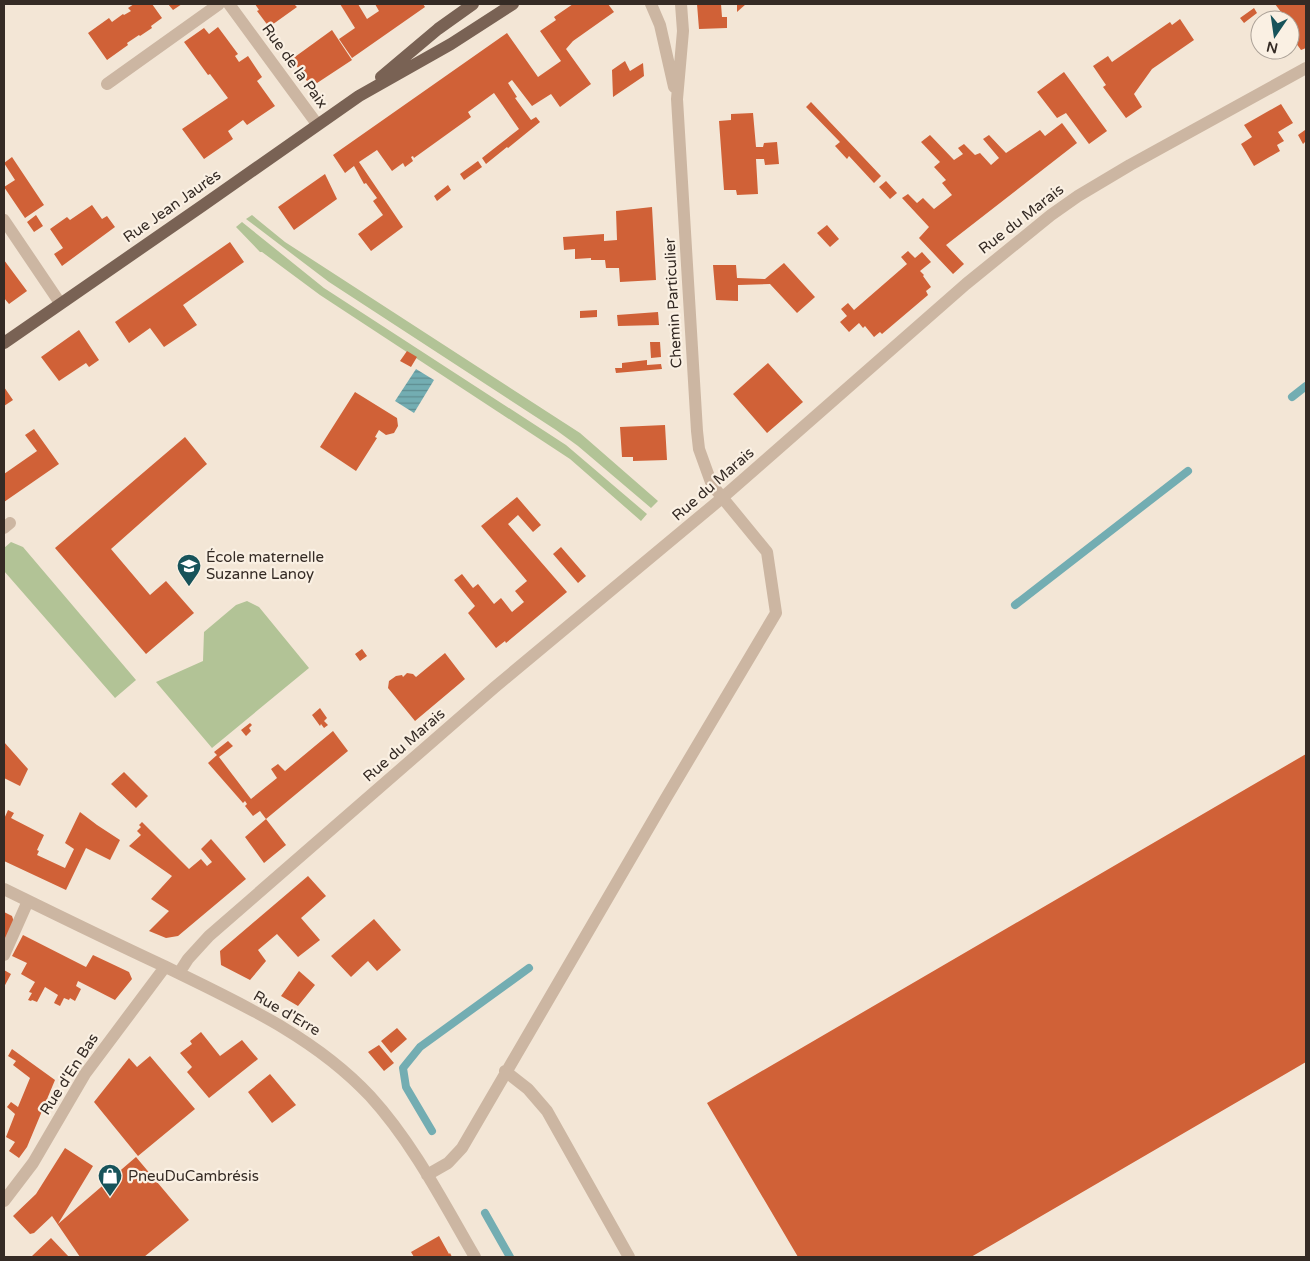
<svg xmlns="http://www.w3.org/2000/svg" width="1310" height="1261" viewBox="0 0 1310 1261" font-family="'Varela Round',sans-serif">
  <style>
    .green { fill: #b2c396 }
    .water { fill: url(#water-rules) }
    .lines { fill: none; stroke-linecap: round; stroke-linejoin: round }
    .stream { stroke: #73adb2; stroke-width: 8 }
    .building { fill: #d06137 }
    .minor { stroke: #ccb6a2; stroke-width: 12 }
    .major { stroke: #796254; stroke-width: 12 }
    .labels { text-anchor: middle; stroke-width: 4.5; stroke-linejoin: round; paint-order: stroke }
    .street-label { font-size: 15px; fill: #352b25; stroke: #faf0e3 }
    .poi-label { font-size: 15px; fill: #352b25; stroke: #faf0e3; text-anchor: start }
  </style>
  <defs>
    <pattern id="water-rules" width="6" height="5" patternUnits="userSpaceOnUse" patternTransform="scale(1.25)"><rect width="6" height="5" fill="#73adb2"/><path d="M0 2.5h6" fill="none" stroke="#5f8d91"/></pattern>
  </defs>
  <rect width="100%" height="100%" fill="#f3e6d6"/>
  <path class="green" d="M252,215L285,242L580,433L658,501L651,508L578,446L556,430L329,282L246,219Z
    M242,222L324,288L566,445L647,514L641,521L570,459L320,295L262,252H260L236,227Z
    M11,542L23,547L136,680L115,698L4,571V548Z
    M247,601L259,607L309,668L212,748L156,682L203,661L204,632L236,605Z"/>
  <path class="water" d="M416,369L434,380L414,413L395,401Z"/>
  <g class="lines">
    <path class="stream" d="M1292,397L1306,386
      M1015,605L1188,471
      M432,1131L406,1087L403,1068L420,1047L529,968
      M485,1213L510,1257"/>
  </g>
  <path class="building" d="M134,4H152L162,18L151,26L152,28L140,36L139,35L127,43L128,45L107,60L88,33L109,18L112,22L123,14L124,15L131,11L128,8Z
    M168,4H182L173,10Z
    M255,4H294L297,7L269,27L257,11L259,10Z
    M340,4H358L367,19L379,11L375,4H423L425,7L352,58L339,39L355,28Z
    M573,4H608L614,12L573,41L566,49L591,84L560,107L551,94L532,106L512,80L508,83L517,97L515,98L531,120L536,117L540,122L508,148L507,147L486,164L482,158L519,129L494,93L468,112L471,117L414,158L413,156L411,157L413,161L405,167L403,163L392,171L377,150L359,162L403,227L371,251L358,234L383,215L373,201L377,198L366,183L364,184L354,166L345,173L333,155L507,33L538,77L561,61L540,31L556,20L554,17Z
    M697,4H721L722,17H727V28L699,29Z
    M737,4H746L737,12Z
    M1275,4H1306V48L1301,50L1290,35V20H1287Z
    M1254,8L1257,13L1244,23L1240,18Z
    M1180,19L1194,40L1152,69L1134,94L1142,107L1126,118L1103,87L1106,85L1093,66L1108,56L1112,62L1170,22L1172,25Z
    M218,27L238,54L235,56L239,62L248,56L262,77L257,81L275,106L247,125L243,120L228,131L233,139L204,159L182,129L228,98L210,74L208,75L184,42L204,28L209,34Z
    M332,30L352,60L311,87L292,59Z
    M625,61L630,71L643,63L644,76L613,97L612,70Z
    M1064,72L1107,131L1089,144L1066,113L1057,118L1037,92Z
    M811,102L881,176L874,183L849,156L847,159L835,146L840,142L806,107Z
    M1281,104L1293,123L1278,132L1284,141L1277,145L1280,151L1254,166L1241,144L1252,137L1244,125Z
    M753,113L756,147H763L764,143L777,142L779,164L765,165L764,159H756L758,194L737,195L736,190H724L719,121L731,120V114Z
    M1062,123L1077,143L946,245L964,264L953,274L919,238L929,227L902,198L908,194L917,203L923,198L934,209L952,195L942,183L946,180L934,167L940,162L921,142L930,135L954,160L963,154L958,148L964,144L975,155L980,153L991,165L999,158L983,139L989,135L1006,153L1040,130L1045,136Z
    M1305,130L1306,141L1303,144L1298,135Z
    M12,157L44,205L25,218L4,187L15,180L4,163Z
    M478,161L482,167L464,180L460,174Z
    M325,174L337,199L294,230L278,207Z
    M886,181L897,193L890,199L879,187Z
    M448,185L451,190L437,201L434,196Z
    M92,205L102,219L107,216L115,227L62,266L54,254L63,248L50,229L67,217L70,220Z
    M652,207L656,280L620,282L619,268H606L605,260H591V258L575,259V249L564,250L563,237L604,234V241L617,240L616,211Z
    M36,215L43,226L34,232L27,222Z
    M827,225L839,239L830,247L817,233Z
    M230,242L244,262L183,305L197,325L164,347L150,328L129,343L115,322Z
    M908,251L915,258L922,252L931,262L920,271L924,275L923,276L931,287L926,291L928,295L882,334L880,332L874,337L865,326L863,328L859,323L849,332L840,322L847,316L841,309L848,303L854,310L907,264L901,257Z
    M4,260L27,291L9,304L4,298Z
    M784,263L815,297L797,313L770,284L738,285V301L716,300L713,265H736L737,278L765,279Z
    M597,310V317L580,318V311Z
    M658,312L659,325L618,326L617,315Z
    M79,330L99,360L89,367L86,363L59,381L41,357Z
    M650,342H660L661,357L651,358Z
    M407,351L417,357L411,367L400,361Z
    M647,360V365L661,364L662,369L616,373L615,368H622V363Z
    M768,363L803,402L767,433L733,394Z
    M4,387L13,400L4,406Z
    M355,392L397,418L398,426L394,433L386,435L379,430L375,437L377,438L356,471L320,447Z
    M665,425L667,460L633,461V457H622L620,427Z
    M34,429L59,464L4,502V474L37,451L25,435Z
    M185,437L207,464L111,549L150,595L166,581L194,613L146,654L55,548Z
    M517,497L541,525L533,532L518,515L508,524L567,592L506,643L505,641L496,648L468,613L475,606L454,580L462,574L473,588L478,584L494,604L501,598L512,612L524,602L515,591L527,581L481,526Z
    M561,547L586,576L578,583L553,554Z
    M362,649L367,656L360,661L355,654Z
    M445,653L465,679L415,721L388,688L389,681L396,676L402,675L403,677L407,673L413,674L416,677Z
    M320,708L327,718L324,721L328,725L324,728L321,724L320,726L312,715Z
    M250,723L252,725L249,728L251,731L246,736L241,730Z
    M333,731L348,751L266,819L260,811L253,816L245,806L247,804L245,801L243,803L208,763L217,755L214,752L228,741L233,746L219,757L251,799L277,778L271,769L278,764L285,771Z
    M4,742L28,769L20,786L4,778Z
    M1306,754V1062L971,1257H798L707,1103Z
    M124,772L148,796L136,808L111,784Z
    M8,810L14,813L11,818L44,835L37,850L39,851L37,855L65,868L74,849L65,843L80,812L97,825L120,840L110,860L86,848L66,890L4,861V819Z
    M266,819L286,845L264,863L245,837Z
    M142,822L189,869L201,859L207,866L212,862L201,849L211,839L246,879L178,936L166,938L149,931L169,911L151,899L172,876L129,846L141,835L137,831L141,827L139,825Z
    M308,876L326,896L301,918L320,940L298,957L277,934L258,950L266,961L250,980L221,965L220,951Z
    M4,912L12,916L14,922L4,943Z
    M374,919L401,950L377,971L368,961L351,977L331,956Z
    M23,935L86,967L93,955L129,972L132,979L115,1000L78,981L76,986L81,989L75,1001L70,998L69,1000L64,998L60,1006L54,1003L58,995L45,987L37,1002L32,1000L31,1001L28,1000L32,993L29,992L35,982L21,974L27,963L12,956Z
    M4,970L11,974L4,987Z
    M299,971L315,985L298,1006L281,996Z
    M397,1028L407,1039L391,1053L381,1041Z
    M201,1032L220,1056L242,1040L258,1059L209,1098L187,1072L192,1067L180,1053L192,1044L190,1041Z
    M379,1045L394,1063L384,1071L368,1052Z
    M12,1049L55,1080L27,1147L19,1158L9,1151L15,1142L6,1137L15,1114L7,1107L11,1102L18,1107L30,1078L13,1065L16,1061L8,1056Z
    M150,1056L195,1109L138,1156L94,1102L129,1058L137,1067Z
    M270,1074L296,1105L272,1123L248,1092Z
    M65,1148L93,1166L58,1224L136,1157L189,1220L144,1257H80L52,1216L34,1233L30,1234L13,1216L36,1194Z
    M439,1236L449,1254L450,1253L452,1257H414L411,1252Z
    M51,1238L69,1257H31L32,1256Z"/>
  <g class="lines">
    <path class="minor" d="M229,4L317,124
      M651,4L660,25L674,87
      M107,84L219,4
      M4,220L60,303
      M4,528L10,523
      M4,889C57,915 110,941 164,966C237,1002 313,1035 370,1096C413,1143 443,1202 475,1257
      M4,955L28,901
      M179,973L188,959L209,936L495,687L722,498L966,284L1051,215L1078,196L1130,165L1306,68
      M505,1071L528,1089L547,1111L629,1257
      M427,1175L448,1163L462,1148L666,798L776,613L767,552L712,485L699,449L697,431L677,99L683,31L681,4
      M4,1201L33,1163L85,1074L165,967"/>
    <path class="major" d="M381,77L438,29L473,4
      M4,343L202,206L359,96L451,44L513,4"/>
  </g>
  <defs>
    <symbol id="school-pin" viewBox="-11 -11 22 30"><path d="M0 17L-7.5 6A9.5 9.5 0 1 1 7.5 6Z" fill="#17535a" stroke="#faf0e3"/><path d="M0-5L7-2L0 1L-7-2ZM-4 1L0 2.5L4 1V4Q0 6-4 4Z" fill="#fff"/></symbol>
    <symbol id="shop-pin" viewBox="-11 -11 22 30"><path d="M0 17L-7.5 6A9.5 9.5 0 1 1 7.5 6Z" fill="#17535a" stroke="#faf0e3"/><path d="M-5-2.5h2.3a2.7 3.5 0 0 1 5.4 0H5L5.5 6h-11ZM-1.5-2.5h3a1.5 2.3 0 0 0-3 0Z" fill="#fff"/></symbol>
  </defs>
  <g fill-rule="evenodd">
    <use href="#school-pin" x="175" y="552" width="28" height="38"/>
    <use href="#shop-pin" x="96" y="1162" width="28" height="38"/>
  </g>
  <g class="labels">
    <g class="street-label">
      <text transform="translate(295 66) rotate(54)" y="5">Rue de la Paix</text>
      <text transform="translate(172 206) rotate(-35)" y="5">Rue Jean Jaurès</text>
      <text transform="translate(1021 219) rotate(-38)" y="5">Rue du Marais</text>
      <text transform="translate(673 303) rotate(-93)" y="5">Chemin Particulier</text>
      <text transform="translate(713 484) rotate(-41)" y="5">Rue du Marais</text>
      <text transform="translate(404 745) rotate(-41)" y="5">Rue du Marais</text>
      <text transform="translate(287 1013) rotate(30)" y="5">Rue d'Erre</text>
      <text transform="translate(69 1074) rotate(-57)" y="5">Rue d'En Bas</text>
    </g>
    <g class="poi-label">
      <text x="206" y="562">École maternelle<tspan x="206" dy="17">Suzanne Lanoy</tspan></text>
      <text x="128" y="1181">PneuDuCambrésis</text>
    </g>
  </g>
  <rect width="1310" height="1261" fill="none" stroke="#352b25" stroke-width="10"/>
  <g transform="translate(1275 35) rotate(193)"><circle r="24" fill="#faf0e3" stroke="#aba197"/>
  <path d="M0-4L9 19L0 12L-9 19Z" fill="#17535a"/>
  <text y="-8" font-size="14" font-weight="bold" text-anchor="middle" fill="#352b25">N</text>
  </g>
</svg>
